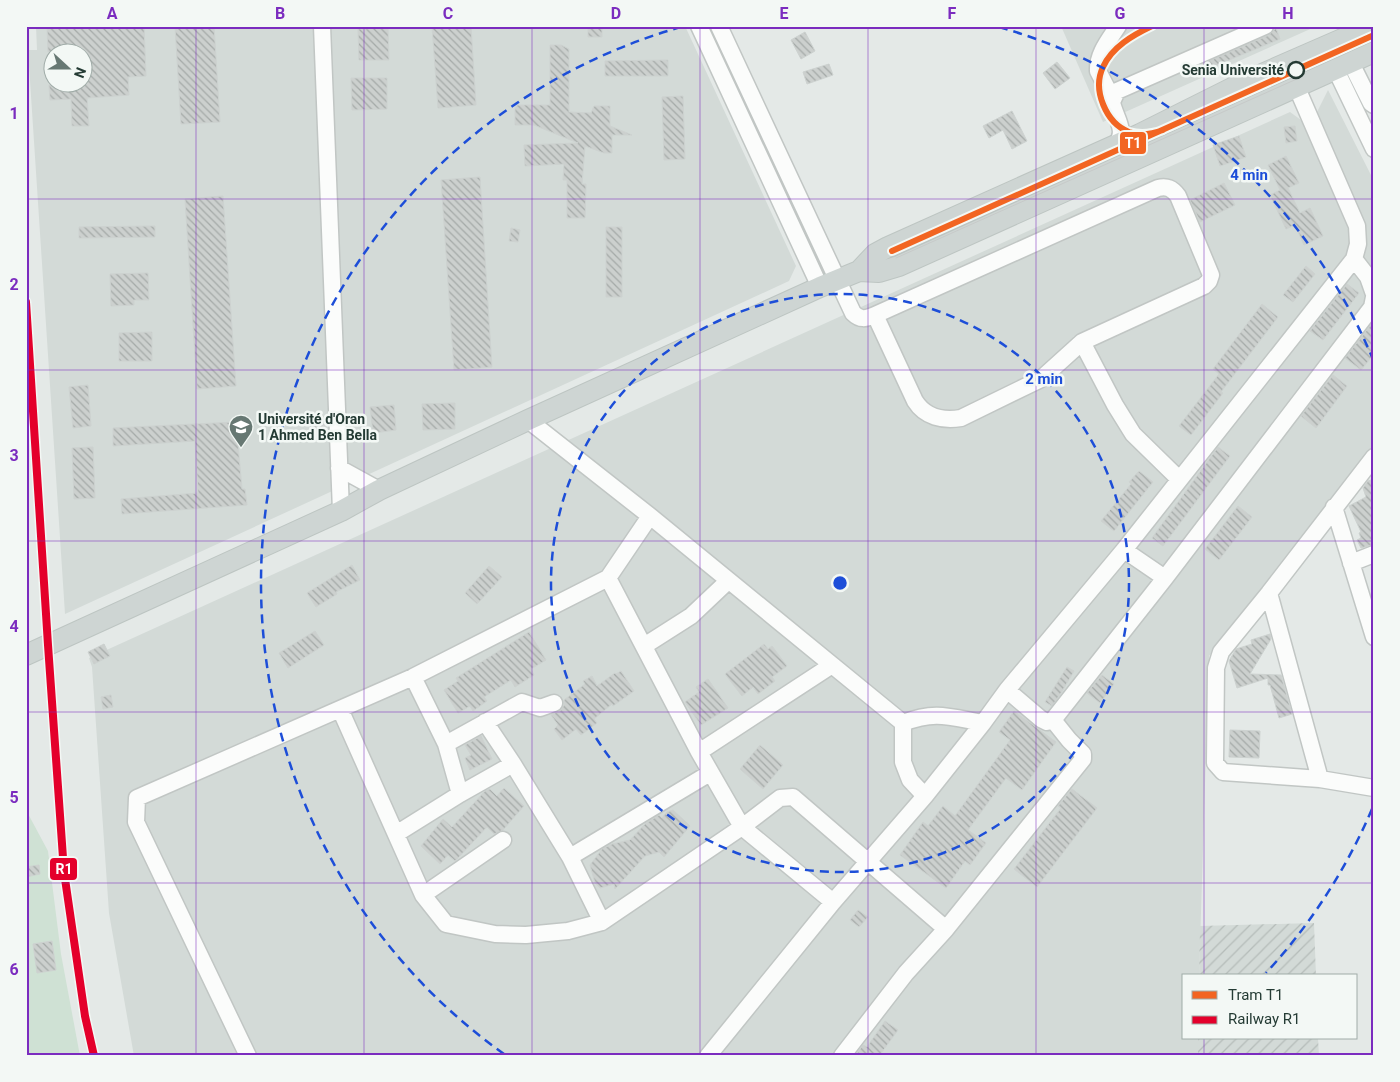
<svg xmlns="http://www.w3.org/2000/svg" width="1400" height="1082" viewBox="0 0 1400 1082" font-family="Roboto,sans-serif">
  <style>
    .built { fill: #d3dad7; fill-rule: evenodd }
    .industrial { fill: url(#industrial-furrows) }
    .pitch { fill: #cfe1d4 }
    .building { fill: url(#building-back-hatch); stroke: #cdd2d0 }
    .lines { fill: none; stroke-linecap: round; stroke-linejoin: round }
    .minor-casing { stroke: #c1c6c4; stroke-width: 19 }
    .major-casing { stroke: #bdc5c2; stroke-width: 22 }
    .minor { stroke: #fbfcfb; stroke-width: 16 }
    .major { stroke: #ced5d3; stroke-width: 20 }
    .tram { stroke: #c7cac9; stroke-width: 1 }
    .rail-1-casing { stroke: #f3f8f5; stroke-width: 11 }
    .rail-1 { stroke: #e4002b; stroke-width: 8 }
    .tram-1-casing { stroke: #f3f8f5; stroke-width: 10 }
    .tram-1 { stroke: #f26522; stroke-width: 6 }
    .grid { fill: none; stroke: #7b2cbf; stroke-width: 1; stroke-opacity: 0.55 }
    .ring { fill: none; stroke: #1d4ed8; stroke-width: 2.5; stroke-dasharray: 9 6 }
    .stop-dot { fill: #f3f8f5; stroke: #243b34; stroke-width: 2.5 }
    .labels { text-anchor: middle; stroke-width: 5; stroke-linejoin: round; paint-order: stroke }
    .stop-label { font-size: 14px; font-weight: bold; fill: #243b34; stroke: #f3f8f5; text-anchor: end }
    .poi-label { font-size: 14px; font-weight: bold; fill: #243b34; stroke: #f3f8f5; text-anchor: start }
    .centre { fill: #1d4ed8; stroke: #f3f8f5; stroke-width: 2.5 }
    .ring-label { font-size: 15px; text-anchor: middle; font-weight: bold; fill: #1d4ed8; stroke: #f3f8f5; stroke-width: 5; stroke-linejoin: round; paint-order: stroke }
    .line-badge { stroke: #f3f8f5; stroke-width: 2 }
    .badge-label { font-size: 14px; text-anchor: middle; font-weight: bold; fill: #fff }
    .neatline { fill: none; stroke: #7b2cbf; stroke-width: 2 }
    .grid-label { font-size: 16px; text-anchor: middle; font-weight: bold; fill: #7b2cbf }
  </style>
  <defs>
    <pattern id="industrial-furrows" width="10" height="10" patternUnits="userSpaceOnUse" patternTransform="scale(1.25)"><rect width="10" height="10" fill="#d3dad7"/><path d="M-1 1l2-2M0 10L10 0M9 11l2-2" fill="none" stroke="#b5bcb9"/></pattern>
    <pattern id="building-back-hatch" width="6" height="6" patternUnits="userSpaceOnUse" patternTransform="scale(1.25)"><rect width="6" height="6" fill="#ccd0ce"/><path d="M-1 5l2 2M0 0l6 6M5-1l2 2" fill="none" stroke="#a5aaa8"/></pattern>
  </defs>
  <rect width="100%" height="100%" fill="#e4e9e7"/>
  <path class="built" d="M36,26H685L796,266L789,281L65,614L28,50H37ZM52,52H82V82H52Z
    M1061,26H1317L1103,122Z
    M1328,90L1374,181V448L1209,656L1199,976H1184V1038H1198V1056H134L109,913L92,667L89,658L1290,112L1301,120L1315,116Z"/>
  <path class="industrial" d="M1314,923L1316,976H1199L1200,926Z
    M1198,1038H1318L1319,1056H1198Z"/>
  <path class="pitch" d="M26,810L48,851L61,954L80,1056H26Z"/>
  <path class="building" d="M47,26H144L146,76L128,77L129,95L87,98L89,126H72L71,99L50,100L49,85L82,82V52H48Z
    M175,26H214L220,122L181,124Z
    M432,26H471L476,105L438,108Z
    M588,26H602V37H588Z
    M388,28L389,60H359L358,29Z
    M1276,28L1280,39L1193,75L1191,69L1269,35Z
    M805,32L815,51L801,59L791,40Z
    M550,45H561L569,49V112L591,113L594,106H610V126L632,135H612V153H604L585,146L582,184H586L585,218H567V180H563L564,164L525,166L524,145L578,143L534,125H515V109L517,105H550Z
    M668,60V76H605V61Z
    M1057,62L1070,78L1055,89L1043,73Z
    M829,64L833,75L807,84L803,72Z
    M351,78H387V109L352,110Z
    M683,96L685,159L664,160L662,97Z
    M1012,111L1027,141L1012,149L1003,130L989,138L983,126Z
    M1295,126L1297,141L1286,143L1284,127Z
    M1239,136L1246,157L1220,166L1213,145Z
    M1286,156L1299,183L1288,188L1300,213L1310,208L1323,236L1304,245L1295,225L1286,229L1270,195L1280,190L1268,165Z
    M480,177L492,367L454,370L441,180Z
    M1224,183L1235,205L1200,222L1190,200Z
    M223,196L236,386L197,389L185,199Z
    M155,226V237L79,238V227Z
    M606,227H622V297H606Z
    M511,228L520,230L518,242L509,241Z
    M1306,266L1315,274L1293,302L1283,295Z
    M148,273L149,300H134V305L111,306L110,274Z
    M1347,284L1359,293L1323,340L1310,331Z
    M1262,304L1278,317L1221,392L1223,393L1191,435L1179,426L1219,374L1213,369Z
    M1374,321V354L1361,370L1345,358Z
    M152,332V361H119V333Z
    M1333,375L1347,386L1316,428L1301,416Z
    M88,385L91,426L73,428L69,387Z
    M455,403V429L423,430L422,404Z
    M394,405L396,430L373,433L370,407Z
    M314,414L327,418L322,436L309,432Z
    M236,422L242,489H245L247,505L122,514L121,499L198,493L195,441L113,446V428Z
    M93,447L95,498L74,499L72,448Z
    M1218,447L1230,456L1163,546L1152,538Z
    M1139,471L1153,482L1114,531L1101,521L1131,484L1129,482Z
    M1374,479V544L1361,548L1357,540L1361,538L1359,533L1361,532L1349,506L1366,497L1363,488L1368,481Z
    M1238,506L1252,517L1219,560L1205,549Z
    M352,565L360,580L336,592L337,594L316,607L307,593Z
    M489,566L502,577L477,604L465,593Z
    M315,631L324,645L288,668L279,653Z
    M529,632L546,660L531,669L534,675L515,687L511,680L484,697L487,701L473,711L470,706L458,713L444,690L458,681L456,678Z
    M1270,634L1271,639L1250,674L1281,675L1292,714L1279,718L1270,685H1268V678L1237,688L1229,661L1236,649L1252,644L1251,640Z
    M104,644L110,656L94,664L88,652Z
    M764,644L768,649L772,646L787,666L772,677L775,681L758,694L753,687L742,696L725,674Z
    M1067,667L1074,671L1061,693L1052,706L1045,702Z
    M621,671L634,691L613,706L612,704L594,719L597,723L581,735L576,729L562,740L554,729L558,725L551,715L561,710L564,705V700L585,684L583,681L592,676L597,686L615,673L616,674Z
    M1102,675L1114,684L1100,703L1087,693Z
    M708,679L728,708L701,725L685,702L699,692L696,687Z
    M111,695L113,707L103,709L101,697Z
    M1014,711L1056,742L1022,790L1006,778L968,830L986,843L970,865L965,861L946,888L900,855L923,822L928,826L943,806L955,816L1010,740L999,732Z
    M1230,730L1260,731L1259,758L1229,757Z
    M481,736L492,759L470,770L465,758L471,755L465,745Z
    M760,745L783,765L763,789L740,769Z
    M504,788L524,806L503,830L494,834L487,827L457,859L455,861L448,855L440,864L421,846L443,819L452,827L485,791L490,789L497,796Z
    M1072,789L1097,808L1037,887L1014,869L1061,808L1058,806Z
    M673,810L690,826L664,857L659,852L645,856L615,889L614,884L600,888L595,883L590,865L602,849L612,844L630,840L645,824L659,815L662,818L667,812Z
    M39,865L40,874L26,877V867Z
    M858,910L868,917L859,927L850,920Z
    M52,941L56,970L37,973L33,944Z
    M885,1021L898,1030L879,1056H855L863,1045L867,1047Z"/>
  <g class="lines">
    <defs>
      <path id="minor" d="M322,26L341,511
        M699,26L820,287
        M719,26L853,313C860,320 866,319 875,315L1158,188C1167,186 1172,188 1178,196L1211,275L1209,281L1204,286L1082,342L1041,379L961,418C943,421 925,417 915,401L875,315
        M1351,63L1371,103L1374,105
        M1336,70L1374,149
        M1112,98L1098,71C1097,54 1109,40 1118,26
        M1115,145C1129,132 1114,116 1112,102L1117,91L1265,26
        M1354,259L1368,277L1374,294
        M1082,342L1115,405L1133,434L1179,479
        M528,420L650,516L903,723C935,710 950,717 983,723L925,796L833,902L708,1056
        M1374,457L1269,593L1320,779L1374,788
        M339,468L379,490
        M1334,507L1374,637
        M1124,550L1165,578
        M1351,563L1374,554
        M608,578L699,752L742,827L780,798L793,797L946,929
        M1269,593L1221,652L1216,668L1215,763L1223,772L1320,779
        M644,646L691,616L728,581
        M413,677L446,744L460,794
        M1007,690L1041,719L1047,722L1053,720L1165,578L1372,307L1374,297
        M340,709L423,895L446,924L495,934L526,935L568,931L602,922L742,827L833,902
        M485,722L513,764L570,857L602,922
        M903,723V762L910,780L925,796
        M983,723L1007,690L1124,550L1354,259L1358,244L1357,226L1297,88
        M446,744L522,702L540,708L554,703
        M699,752L832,665
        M396,834L460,794L513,764
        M570,857L710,773
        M423,895L503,840
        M248,1056L136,822L137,798L413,677L608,578L650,516
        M842,1056L906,973L946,929L1083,759V754L1069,740L1053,720"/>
      <path id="major" d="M859,271L875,254L888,247L1140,134L1246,81L1372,26
        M26,655L341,511L379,490L528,420L820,287L859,271L879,272L899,266L1374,52"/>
    </defs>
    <use href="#minor" class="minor-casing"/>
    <use href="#major" class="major-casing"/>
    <use href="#minor" class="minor"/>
    <use href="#major" class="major"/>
    <path class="tram" d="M1152,26C1133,35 1112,47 1103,67C1092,90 1106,123 1129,132C1141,136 1152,134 1163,130
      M896,258L1299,78"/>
    <defs>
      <path id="rail-1" d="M26,302L48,645L64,872L85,1016L94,1056"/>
    </defs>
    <use href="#rail-1" class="rail-1-casing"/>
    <use href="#rail-1" class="rail-1"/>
    <defs>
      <path id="tram-1" d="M1152,26C1133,35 1112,47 1103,67C1092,90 1106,123 1129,132C1141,136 1152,134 1163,130
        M892,251L1374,35"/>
    </defs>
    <use href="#tram-1" class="tram-1-casing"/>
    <use href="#tram-1" class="tram-1"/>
  </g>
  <path class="grid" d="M196,26V1056M364,26V1056M532,26V1056M700,26V1056M868,26V1056M1036,26V1056M1204,26V976M26,199H1374M26,370H1374M26,541H1374M26,712H1374M26,883H1374M1204,1038V1056"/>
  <g class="ring">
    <circle cx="840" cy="583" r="289"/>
    <path d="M1372 809A578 578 0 0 1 1266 973M504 1054A578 578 0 0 1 681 27M999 27A578 578 0 0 1 1372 357"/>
  </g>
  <defs>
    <symbol id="university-pin" viewBox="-11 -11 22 30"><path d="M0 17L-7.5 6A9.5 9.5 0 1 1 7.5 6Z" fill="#677873" stroke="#f3f8f5"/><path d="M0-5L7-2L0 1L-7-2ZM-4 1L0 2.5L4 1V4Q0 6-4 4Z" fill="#fff"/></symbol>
  </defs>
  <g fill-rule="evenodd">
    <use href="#university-pin" x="227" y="413" width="28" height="38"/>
  </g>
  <circle class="stop-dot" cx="1296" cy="70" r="8"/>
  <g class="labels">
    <g class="stop-label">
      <text x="1284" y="75">Senia Université</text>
    </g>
    <g class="poi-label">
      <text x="258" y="424">Université d'Oran<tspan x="258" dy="16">1 Ahmed Ben Bella</tspan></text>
    </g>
  </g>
  <circle cx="840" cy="583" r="8" class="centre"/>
  <g class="ring-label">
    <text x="1249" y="180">4 min</text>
    <text x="1044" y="384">2 min</text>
  </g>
  <g class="line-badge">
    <rect x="1119" y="131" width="28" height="24" rx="5" fill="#f26522"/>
    <rect x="49" y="857" width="29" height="24" rx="5" fill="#e4002b"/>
  </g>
  <g class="badge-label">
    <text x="1133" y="148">T1</text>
    <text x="64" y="874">R1</text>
  </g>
  <rect width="1400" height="1082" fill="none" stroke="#f3f8f5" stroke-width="55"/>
  <rect x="1182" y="974" width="175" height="65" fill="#f3f8f5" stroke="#a0aca8"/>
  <rect x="1192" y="991" width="25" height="8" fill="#f26522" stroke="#a0aca8"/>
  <text x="1228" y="1000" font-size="15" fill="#243b34">Tram T1</text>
  <rect x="1192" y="1016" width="25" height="8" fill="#e4002b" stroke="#a0aca8"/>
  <text x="1228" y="1024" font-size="15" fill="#243b34">Railway R1</text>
  <g transform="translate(68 68) rotate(111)"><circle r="24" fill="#f3f8f5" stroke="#a0aca8"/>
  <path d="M0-4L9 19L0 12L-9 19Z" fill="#677873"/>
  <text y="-8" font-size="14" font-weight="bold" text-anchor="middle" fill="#243b34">N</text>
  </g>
  <rect x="28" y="28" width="1344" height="1026" class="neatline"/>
  <g class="grid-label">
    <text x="112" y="19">A</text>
    <text x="280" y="19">B</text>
    <text x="448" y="19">C</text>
    <text x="616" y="19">D</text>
    <text x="784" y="19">E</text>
    <text x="952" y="19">F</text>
    <text x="1120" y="19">G</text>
    <text x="1288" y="19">H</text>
    <text x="14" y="119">1</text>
    <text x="14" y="290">2</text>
    <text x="14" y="461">3</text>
    <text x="14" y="632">4</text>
    <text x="14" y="803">5</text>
    <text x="14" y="975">6</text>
  </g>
</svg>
